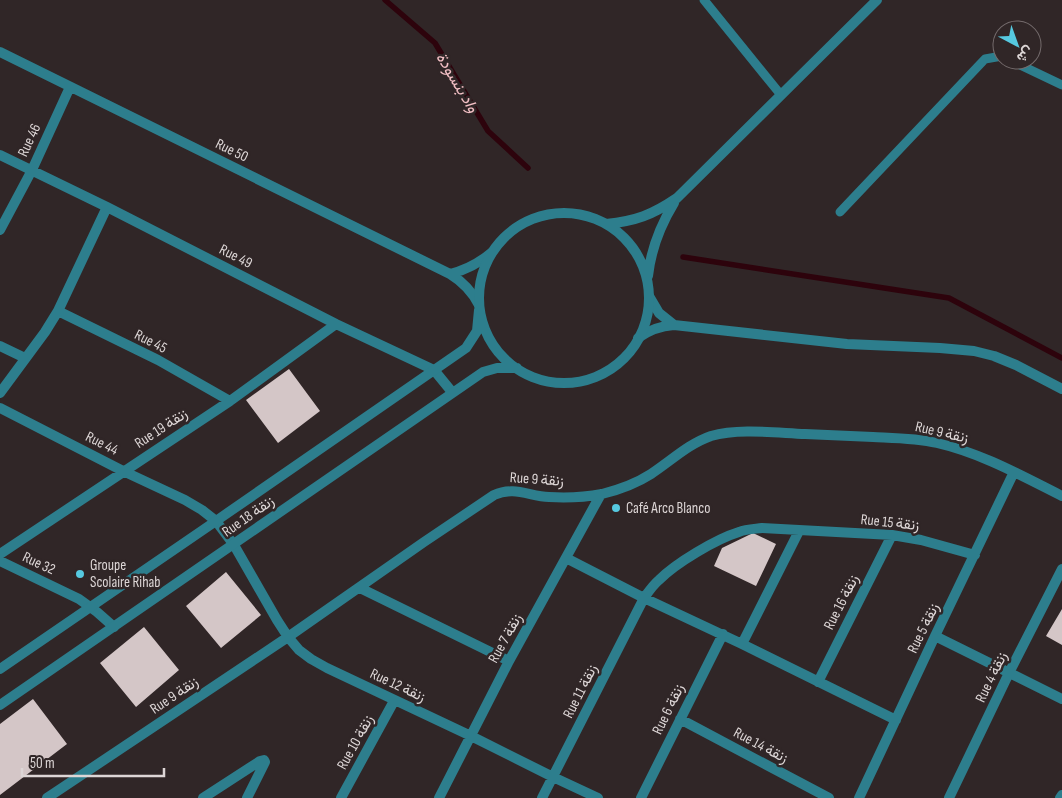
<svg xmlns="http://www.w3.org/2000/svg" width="1062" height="798" viewBox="0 0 1062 798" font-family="'Sofia Sans Condensed',Vazirmatn,sans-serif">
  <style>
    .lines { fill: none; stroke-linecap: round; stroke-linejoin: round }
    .stream { stroke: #2d030c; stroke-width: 5.5 }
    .building { fill: #d4c6c7 }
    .service { stroke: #2d7e8d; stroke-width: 9 }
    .minor { stroke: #2d7e8d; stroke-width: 10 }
    .tertiary { stroke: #2d7e8d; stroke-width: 10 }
    .poi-dot { fill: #56c9e0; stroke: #302627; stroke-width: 2 }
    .labels { text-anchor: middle; stroke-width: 5; stroke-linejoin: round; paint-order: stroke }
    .street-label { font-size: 15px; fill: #ddd6d6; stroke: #302627 }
    .poi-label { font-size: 15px; fill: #ddd6d6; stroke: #302627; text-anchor: start }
    .water-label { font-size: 16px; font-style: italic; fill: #f2bfc4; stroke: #302627 }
  </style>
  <rect width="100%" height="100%" fill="#302627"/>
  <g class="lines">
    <path class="stream" d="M385,0L435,43L488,131L528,168
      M683,257L949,298L1062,358"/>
  </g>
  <path class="building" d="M289,369L320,411L278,443L246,400Z
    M753,533L776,544L756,586L714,566L722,548Z
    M226,572L261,615L221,648L186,606Z
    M1062,609V645L1046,636Z
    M144,627L179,670L136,707L100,663Z
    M33,699L67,744L0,795V724Z"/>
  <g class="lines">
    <path class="service" d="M704,0L781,95
      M1010,60L1062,85
      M840,212L985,59L1002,56"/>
    <path class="minor" d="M0,52L450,274C463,282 472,291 479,305
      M0,155L107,207L336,324L434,370L452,392
      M0,230L32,170L70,87
      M450,274C466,270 478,264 491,253
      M649,296L659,313L674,325
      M58,311L158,360L230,401
      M638,338C649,330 660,326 674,325L847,344L940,348L974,351L994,356L1016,365L1062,389
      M0,346L25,358
      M0,393L45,332L58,311L107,207
      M0,408L123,471L185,500L202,510L216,521L234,545L277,620L288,637L299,650L311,659L327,668L471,736L553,777L598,798
      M0,554L230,401L336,324
      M566,558L644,598L742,644L896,720
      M0,561L79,599L97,612L114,627
      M360,588L509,661
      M935,636L1062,699
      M742,644L799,531
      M818,682L892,535
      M680,719L829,798
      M47,798L288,637L424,542L494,495C514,486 529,496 549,497C566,498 586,497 602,494C618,490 637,483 651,474C671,461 688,444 711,436C739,428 777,433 805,434C828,435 851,436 873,437C895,438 916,438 937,443C981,453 1022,476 1062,496
      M203,798L260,761L264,760L265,762L247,798
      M341,798L394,701
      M439,798L509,661L601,494
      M542,798L644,598C649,591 653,585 659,580C676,563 716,539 739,532C746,529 754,529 762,528L892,535L921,540L975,555
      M641,798L723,634
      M859,798L935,636L1014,472
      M949,798L1009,673L1062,569
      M1060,798L1062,795"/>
    <path class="tertiary" d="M479 298a85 85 0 1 1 170 0a85 85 0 1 1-170 0Z
      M606,224C636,221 652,215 677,198L877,0
      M648,276C651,249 660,226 674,203
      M0,669L216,521L466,348L477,331L479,310
      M0,705L483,372L497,368H517"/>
  </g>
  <g class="poi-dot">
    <circle cx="616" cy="508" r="5"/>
    <circle cx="80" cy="574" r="5"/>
  </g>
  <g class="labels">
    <g class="street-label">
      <text transform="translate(29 140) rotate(-65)" y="5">Rue 46</text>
      <text transform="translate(232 150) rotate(26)" y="5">Rue 50</text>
      <text transform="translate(236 256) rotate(27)" y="5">Rue 49</text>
      <text transform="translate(151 341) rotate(27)" y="5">Rue 45</text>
      <text transform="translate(161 428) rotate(-33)" y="5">Rue 19 زنقة</text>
      <text transform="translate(942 432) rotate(13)" y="5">Rue 9 زنقة</text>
      <text transform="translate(102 443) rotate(27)" y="5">Rue 44</text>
      <text transform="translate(537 479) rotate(4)" y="5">Rue 9 زنقة</text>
      <text transform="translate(248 516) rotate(-35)" y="5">Rue 18 زنقة</text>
      <text transform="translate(890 522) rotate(6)" y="5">Rue 15 زنقة</text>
      <text transform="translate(39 563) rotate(25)" y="5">Rue 32</text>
      <text transform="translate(841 602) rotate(-63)" y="5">Rue 16 زنقة</text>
      <text transform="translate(923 628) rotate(-64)" y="5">Rue 5 زنقة</text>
      <text transform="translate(505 638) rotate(-61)" y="5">Rue 7 زنقة</text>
      <text transform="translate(991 677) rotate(-64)" y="5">Rue 4 زنقة</text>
      <text transform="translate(398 685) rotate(25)" y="5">Rue 12 زنقة</text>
      <text transform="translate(580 691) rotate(-63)" y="5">Rue 11 زنقة</text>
      <text transform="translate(174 695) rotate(-34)" y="5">Rue 9 زنقة</text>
      <text transform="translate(668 709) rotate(-64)" y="5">Rue 6 زنقة</text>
      <text transform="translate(355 742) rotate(-61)" y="5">Rue 10 زنقة</text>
      <text transform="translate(761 745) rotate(28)" y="5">Rue 14 زنقة</text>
    </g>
    <g class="poi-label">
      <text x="626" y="513">Café Arco Blanco</text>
      <text x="90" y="570">Groupe<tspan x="90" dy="17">Scolaire Rihab</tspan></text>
    </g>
    <g class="water-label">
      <text transform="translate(458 82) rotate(59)" y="6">واد بنسودة</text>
    </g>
  </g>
  <g transform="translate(1017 45) rotate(139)"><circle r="24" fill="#302627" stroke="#756c6d"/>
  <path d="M0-4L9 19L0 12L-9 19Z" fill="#56c9e0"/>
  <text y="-8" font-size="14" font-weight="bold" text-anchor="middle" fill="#ddd6d6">ش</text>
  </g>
  <path d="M22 768v8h142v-8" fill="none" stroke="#ddd6d6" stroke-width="2.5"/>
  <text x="30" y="768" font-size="15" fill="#ddd6d6" stroke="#302627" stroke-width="4" paint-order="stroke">50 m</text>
</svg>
